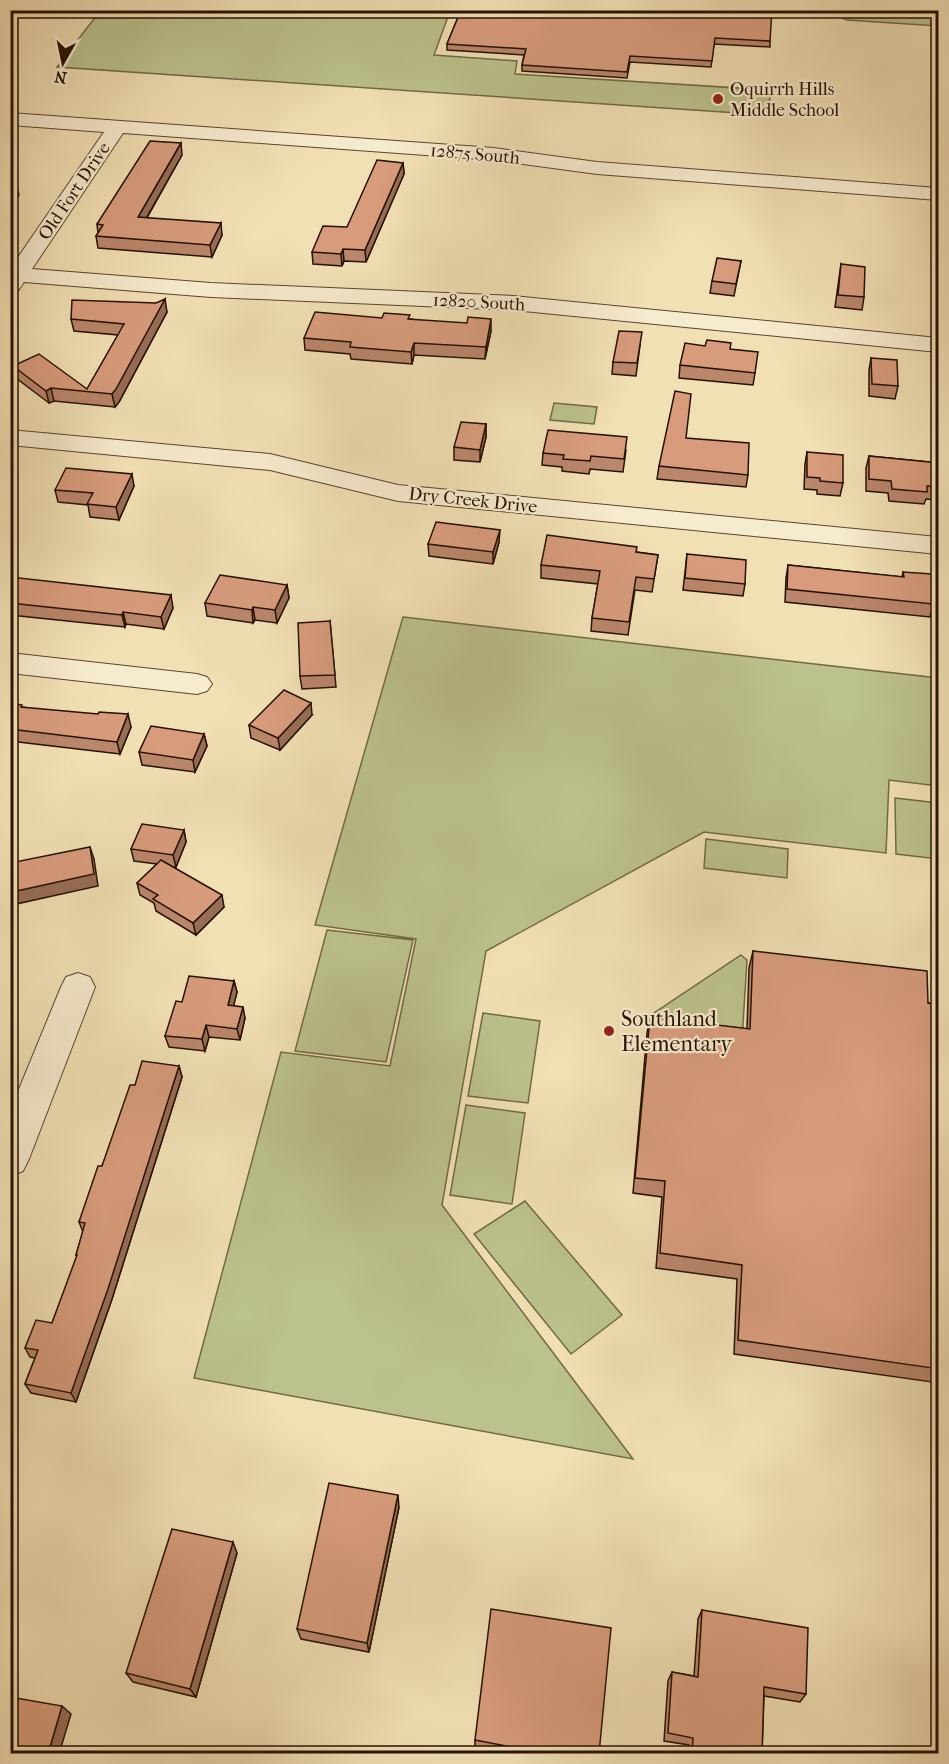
<svg xmlns="http://www.w3.org/2000/svg" width="949" height="1764" viewBox="0 0 949 1764" font-family="'IM FELL French Canon',serif">
  <style>
    .green { fill: #bcc28d; stroke: #716a46; stroke-width: 1.5 }
    .lines { fill: none; stroke-linecap: round; stroke-linejoin: round }
    .minor-casing { stroke: #59452d; stroke-width: 2 }
    .minor { fill: #f7ebcf; fill-rule: evenodd }
    .wall { fill: #ba866c; stroke: #261100; stroke-width: 1.5 }
    .shaded-wall { fill: #976d58; stroke: #261100; stroke-width: 1.5 }
    .building { fill: #d89c7d; stroke: #261100; stroke-width: 1.5 }
    .poi-dot { fill: #8f2418; stroke: #f7ebcf; stroke-width: 2 }
    .labels { text-anchor: middle; stroke-width: 4.5; stroke-linejoin: round; paint-order: stroke }
    .far-poi-label { font-size: 18px; fill: #261100; stroke: #f7ebcf; text-anchor: start }
    .far-street-label { font-size: 18px; fill: #261100; stroke: #f7ebcf }
    .poi-label { font-size: 22px; fill: #261100; stroke: #f7ebcf; text-anchor: start }
  </style>
  <rect width="100%" height="100%" fill="#f2e0b5"/>
  <filter id="stains"><feTurbulence type="fractalNoise" baseFrequency=".00333" numOctaves="4"/><feColorMatrix values="0 0 0 0 .2 0 0 0 0 .09 0 0 0 0 .02 0 0 0 .5 -.17"/></filter>
  <radialGradient id="worn" r=".72"><stop offset=".6" stop-color="#630" stop-opacity="0"/><stop offset="1" stop-color="#630" stop-opacity=".3"/></radialGradient>
  <path class="green" d="M837,10L938,11V26L847,20L831,13Z
    M100,11H450L434,55L517,61L515,74L770,90L769,115L57,67Z
    M554,403L597,407L594,424L550,420Z
    M403,617L938,678V786L889,780L886,853L704,832L486,951L442,1205L633,1459L194,1378L281,1052L390,1066L416,939L315,925Z
    M895,798L938,803V859L896,854Z
    M706,839L788,849L787,878L704,868Z
    M327,930L413,940L386,1062L295,1051Z
    M741,955L747,960L742,1040L648,1030V1017Z
    M483,1013L540,1021L528,1103L468,1096Z
    M466,1105L525,1113L512,1204L450,1195Z
    M525,1201L622,1315L571,1354L474,1234Z"/>
  <g class="lines">
    <defs>
      <path id="minor" d="M10,113L494,148L597,162L938,188V200L597,174L494,160L123,133L32,269L211,283L513,296L938,338V352L513,310L211,297L24,282L18,291L10,293V269L104,132L10,125Z
        M10,430L270,454L398,485L938,537V554L398,501L270,470L10,445Z
        M10,653L197,674L207,677L212,684L207,691L197,694L10,673Z
        M78,973L90,977L95,987L29,1159L23,1171L10,1176V1111L61,987L66,977Z"/>
    </defs>
    <use href="#minor" class="minor-casing"/>
    <use href="#minor" class="minor"/>
  </g>
  <path class="wall" d="M461,10L770,41V47L714,44L711,67L630,62L627,78L522,71V65L524,55L447,50V44Z
    M182,155L147,218L222,235L212,257L98,248L96,236L98,233L97,224Z
    M403,163L404,174L366,262L344,261L342,266L313,264L312,252L347,227Z
    M741,261L734,296L710,293L712,281Z
    M841,264L864,297L862,310L835,307Z
    M167,312L119,402L115,407L54,401L49,403L16,378L13,366L87,389L118,335L74,331L71,319Z
    M382,318L410,319L491,331L485,359L414,355L412,364L351,359L350,354L305,350L304,338Z
    M640,345L636,376L612,374L613,362Z
    M730,349L755,373L753,385L679,378L680,365Z
    M871,358L898,386L895,399L869,396V370Z
    M486,424V437L480,462L454,460V447Z
    M686,438L748,475L746,487L657,479L659,466Z
    M626,450L623,472L590,469L589,474L562,471V467L542,465L543,453Z
    M807,452L843,483L840,496L817,494V490L804,489L805,464Z
    M869,456L939,463V500L926,499L924,504L889,501L888,493L866,491V468Z
    M134,486L119,520L90,517L88,505L58,502L55,490Z
    M499,542L493,564L429,556L428,544Z
    M636,552L658,555L652,592L635,590L628,635L591,631L592,618L598,584L541,578V565Z
    M687,554L745,584L743,596L683,590Z
    M788,565L902,577L903,572L933,604L930,617L785,602L786,578Z
    M10,577L173,608L164,629L126,624L125,627L10,615Z
    M287,585L289,598L277,623L255,620L253,623L207,616L205,603Z
    M330,621L336,687L302,689L300,676Z
    M10,703L22,707L131,727L120,754L10,741Z
    M312,715L280,750L251,738L249,725Z
    M204,734L207,746L195,772L142,765L139,752Z
    M184,830L186,842L176,867H172L224,907L196,935L156,911L154,903L140,895L137,883L157,864L134,861L131,849Z
    M753,951L928,1003L939,1005V1383L734,1354L737,1279L656,1268L662,1197L633,1193L647,1033L650,1017L747,1029L749,968Z
    M234,981L237,992L233,1006L245,1018L240,1040L209,1037L205,1051L169,1047L165,1036L182,1002Z
    M179,1066L182,1077L112,1299L76,1402L31,1393L25,1384L35,1358L30,1357L25,1348L52,1323L77,1257L76,1255L83,1232L79,1222L102,1166L135,1085Z
    M399,1507L369,1652L301,1639L297,1629Z
    M237,1553L196,1697L133,1682L126,1673Z
    M702,1610L806,1694L800,1702L764,1696L762,1754H688L689,1745L664,1741L668,1681L672,1672L694,1676L698,1619Z
    M475,1740L599,1754H506L475,1748Z"/>
  <path class="shaded-wall" d="M181,143L182,155L140,229L138,217Z
    M403,163L404,174L366,262L365,250Z
    M16,183L19,195L10,208V192Z
    M221,223L222,235L212,257L210,245Z
    M343,249L344,261L342,266L341,254Z
    M165,299L167,312L119,402L115,407L112,394Z
    M491,319V331L485,359L486,347Z
    M414,343V355L412,364L411,352Z
    M51,388L54,401L49,403L46,391Z
    M486,424V437L480,462V450Z
    M132,474L134,486L119,520L116,507Z
    M500,530L499,542L493,564V552Z
    M287,585L289,598L277,623L275,610Z
    M171,595L173,608L164,629L161,617Z
    M253,607L255,620L253,623L252,610Z
    M123,612L126,624L125,627L122,615Z
    M311,703L312,715L280,750L278,738Z
    M128,714L131,727L120,754L117,742Z
    M204,734L207,746L195,772L193,760Z
    M184,830L186,842L176,867L173,855Z
    M90,847L94,859L98,886L16,904L12,892Z
    M222,895L224,907L196,935L193,923Z
    M234,981L237,992L231,1017L228,1005Z
    M243,1007L245,1018L240,1040L237,1029Z
    M206,1025L209,1037L205,1051L202,1039Z
    M179,1066L182,1077L112,1299L76,1402L71,1393Z
    M398,1495L399,1507L369,1652L367,1643Z
    M233,1542L237,1553L196,1697L190,1689Z
    M62,1706L71,1714L59,1754H48Z"/>
  <path class="building" d="M461,10H772L770,41L715,38L712,61L630,56L627,72L522,65L526,49L447,44Z
    M150,141L181,143L138,217L221,223L210,245L96,236L103,225L97,224Z
    M377,160L403,163L365,250L343,249L341,254L312,252L323,226L347,227Z
    M10,179L16,183L10,192Z
    M717,258L741,261L736,284L712,281Z
    M841,264L865,267L864,297L838,295Z
    M165,299L116,389L112,394L51,388L46,391L13,366L39,354L87,389L124,324L71,319L72,300L156,303Z
    M315,312L382,318L384,313L410,315L408,319L467,323L468,317L491,319L486,347L414,343L411,352L350,347L351,342L304,338Z
    M619,331L642,332L637,363L613,362Z
    M707,340L731,343L730,349L758,352L755,373L680,365L685,343L705,346Z
    M871,358L897,360L898,386L872,384Z
    M675,391L691,394L686,438L749,443L748,475L659,466Z
    M461,422L486,424L480,450L454,447Z
    M548,430L627,437L624,459L591,456L590,461L563,459L564,455L543,453Z
    M807,452L843,455V483L820,481V478L807,477Z
    M869,456L939,463V487L927,486V492L892,489L891,481L869,479Z
    M66,468L132,474L116,507L87,504L93,493L55,490Z
    M436,522L500,530L493,552L428,544Z
    M547,535L637,547L636,552L658,555L654,579L636,577L629,622L592,618L600,571L541,565Z
    M687,554L746,560L745,584L685,578Z
    M788,565L904,577L903,572L932,574L933,604L787,589Z
    M220,575L287,585L275,610L253,607L252,610L205,603Z
    M10,577L171,595L161,617L123,612L122,615L10,603Z
    M330,621L335,675L300,676L298,623Z
    M284,690L311,703L278,738L249,725Z
    M10,703L22,705L21,707L98,714L99,712L128,714L117,742L10,729Z
    M151,726L204,734L193,760L139,752Z
    M142,824L184,830L173,855L131,849Z
    M90,847L94,874L12,892L10,883V863Z
    M161,860L222,895L193,923L153,899L158,895L137,883Z
    M753,951L927,971L928,1003L939,1005V1369L738,1340L742,1265L660,1253L665,1181L635,1178L650,1017L750,1029Z
    M189,976L234,981L228,1005L243,1007L237,1029L206,1025L202,1039L165,1036L176,1001L182,1002Z
    M142,1061L179,1066L108,1289L71,1393L25,1384L38,1350L25,1348L36,1320L52,1323L77,1255H76L85,1223L79,1222L98,1166H102L130,1085H135Z
    M329,1483L398,1495L367,1643L297,1629Z
    M172,1529L233,1542L190,1689L126,1673Z
    M491,1609L611,1628L599,1754H548L475,1740Z
    M702,1610L808,1628L806,1694L764,1687L762,1754H692L693,1738L668,1733L672,1672L698,1677Z
    M10,1697L62,1706L48,1754H10Z"/>
  <g class="poi-dot">
    <circle cx="718" cy="99" r="6"/>
    <circle cx="609" cy="1031" r="6"/>
  </g>
  <g class="labels">
    <g class="far-poi-label">
      <text x="730" y="95">Oquirrh Hills<tspan x="730" dy="21">Middle School</tspan></text>
    </g>
    <g class="far-street-label">
      <text transform="translate(475 154) rotate(5)" y="6">12875 South</text>
      <text transform="translate(74 191) rotate(-56)" y="6">Old Fort Drive</text>
      <text transform="translate(479 302) rotate(3)" y="6">12820 South</text>
      <text transform="translate(473 500) rotate(6)" y="6">Dry Creek Drive</text>
    </g>
    <g class="poi-label">
      <text x="621" y="1026">Southland<tspan x="621" dy="25">Elementary</tspan></text>
    </g>
  </g>
  <rect width="949" height="1764" fill="none" stroke="#f2e0b5" stroke-width="36"/>
  <rect x="12" y="12" width="925" height="1740" fill="none" stroke="#261100" stroke-width="3"/>
  <rect x="18" y="18" width="913" height="1728" fill="none" stroke="#261100" stroke-width="1.5"/>
  <g transform="translate(63 63) rotate(189)" stroke="#f7ebcf" stroke-width="4.5" paint-order="stroke">
  <path d="M0-4.5L10 22L0 15L-10 22Z" fill="#261100"/>
  <text y="-9" font-size="16" font-weight="bold" text-anchor="middle" fill="#261100">N</text>
  </g>
  <rect width="100%" height="100%" filter="url(#stains)"/>
  <rect width="100%" height="100%" fill="url(#worn)"/>
</svg>
